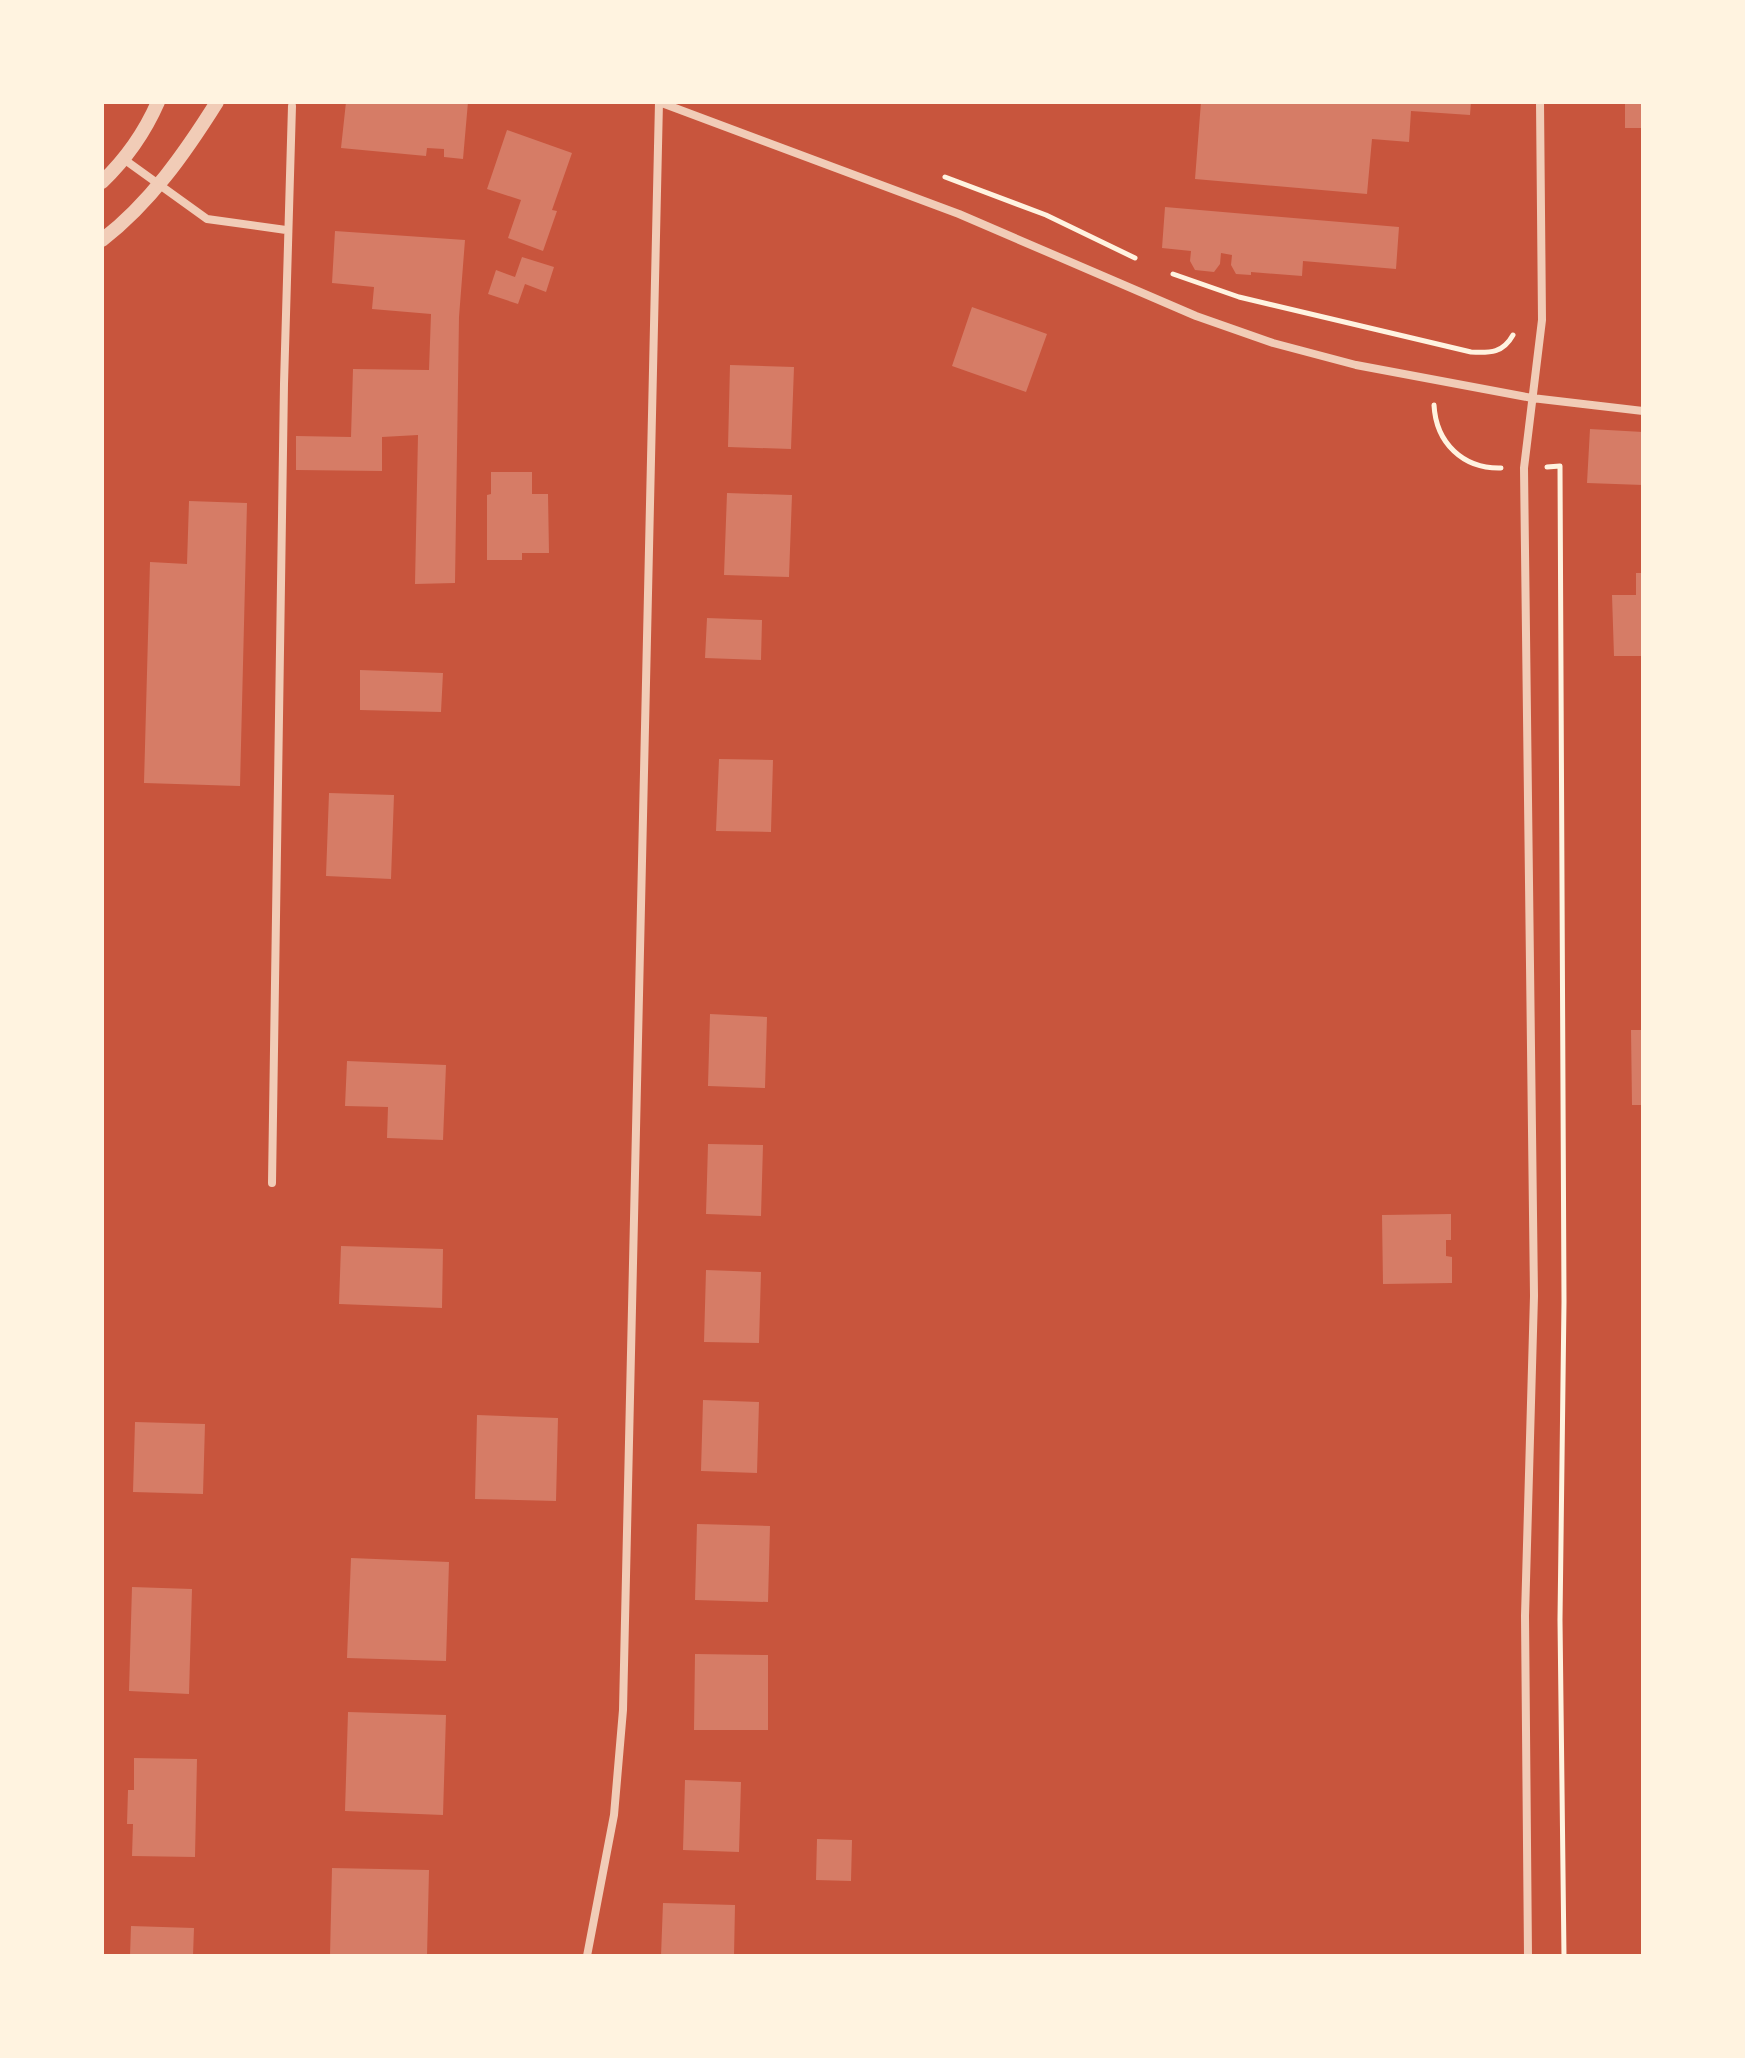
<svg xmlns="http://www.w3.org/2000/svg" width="1745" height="2058" viewBox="0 0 1745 2058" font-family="'Golos Text',sans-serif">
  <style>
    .building { fill: #d67c66 }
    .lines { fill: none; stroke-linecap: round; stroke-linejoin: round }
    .path { stroke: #fff3e0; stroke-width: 5 }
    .minor { stroke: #f1ccb7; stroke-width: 8 }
    .tertiary { stroke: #f1ccb7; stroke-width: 14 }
  </style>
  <rect width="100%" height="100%" fill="#c8553d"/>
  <path class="building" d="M346,102H468L463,159L444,157V149L427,148L426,156L341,148Z
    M1201,102H1471L1470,115L1411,111L1409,142L1372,139L1367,194L1195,179Z
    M1625,102H1643V128H1625Z
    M507,130L572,153L552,210L557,211L543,251L508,238L521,200L487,189Z
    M1165,207L1399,227L1396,269L1303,261L1302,276L1251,272V275L1236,274L1231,265L1232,255L1221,253L1220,264L1214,272L1195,270L1190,261L1191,251L1162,248Z
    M335,231L465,240L459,317L455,583L415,584L418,435L382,437V471L296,470V436L351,437L353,369L429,370L431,314L372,309L374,287L332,283Z
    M522,257L554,267L546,292L525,284L518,304L488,294L496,270L515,277Z
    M972,307L1047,334L1026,392L952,366Z
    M730,365L794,367L791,449L728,447Z
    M1590,429L1643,432V485L1587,483Z
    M491,472H532V494H548L549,553H522V560H487V495L491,494Z
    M727,493L792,495L789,577L724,575Z
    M189,501L247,503L240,786L144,783L150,562L187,564Z
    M1636,573H1643V656H1614L1612,595H1636Z
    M707,618L762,620L761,660L705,658Z
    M360,670L443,673L441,712L360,710Z
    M719,759L773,760L771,832L716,831Z
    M329,793L394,795L391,879L326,876Z
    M710,1014L767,1017L765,1088L708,1086Z
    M1631,1030H1643V1105H1632Z
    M347,1061L446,1065L443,1140L387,1138L388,1107L345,1106Z
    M708,1144L763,1145L761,1216L706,1214Z
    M1451,1214V1240H1446V1256L1452,1257V1283L1383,1284L1382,1215Z
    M341,1246L443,1249L442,1308L339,1304Z
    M706,1270L761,1272L759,1343L704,1342Z
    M703,1400L759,1402L757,1473L701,1471Z
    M477,1415L558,1418L556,1501L475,1499Z
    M135,1422L205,1424L203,1494L133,1492Z
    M697,1524L770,1526L768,1602L695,1600Z
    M351,1558L449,1562L446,1661L347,1658Z
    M132,1587L192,1589L189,1694L129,1691Z
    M695,1654L768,1655V1730H694Z
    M348,1712L446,1715L443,1815L345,1811Z
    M134,1758L197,1759L195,1857L132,1856L133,1824H127L128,1790H134Z
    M685,1780L741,1782L739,1852L683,1850Z
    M817,1839L852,1840L851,1881L816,1880Z
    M332,1868L429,1870L427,1956H330Z
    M663,1903L735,1905L734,1956H661Z
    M131,1926L194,1928L193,1956H130Z"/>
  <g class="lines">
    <path class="path" d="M945,177L1046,215L1135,258
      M1173,274L1239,297L1471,352C1491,353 1503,353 1513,335
      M1434,405C1436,443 1463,469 1501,468
      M1547,467L1560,466L1564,1302L1560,1620L1564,1956"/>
    <path class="minor" d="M659,102L959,214L1196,316L1273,343L1356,365L1532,398L1643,411
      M125,160L207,219L286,230
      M272,1183L284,384L292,106
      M587,1956L614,1815L623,1710L659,102
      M1528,1956L1525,1616L1534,1296L1524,468L1542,320L1540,102"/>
    <path class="tertiary" d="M102,182C127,158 144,134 158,102
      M102,240C150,203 185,153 217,102"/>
  </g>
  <rect width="1745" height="2058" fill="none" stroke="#fff3e0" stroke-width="208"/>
</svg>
